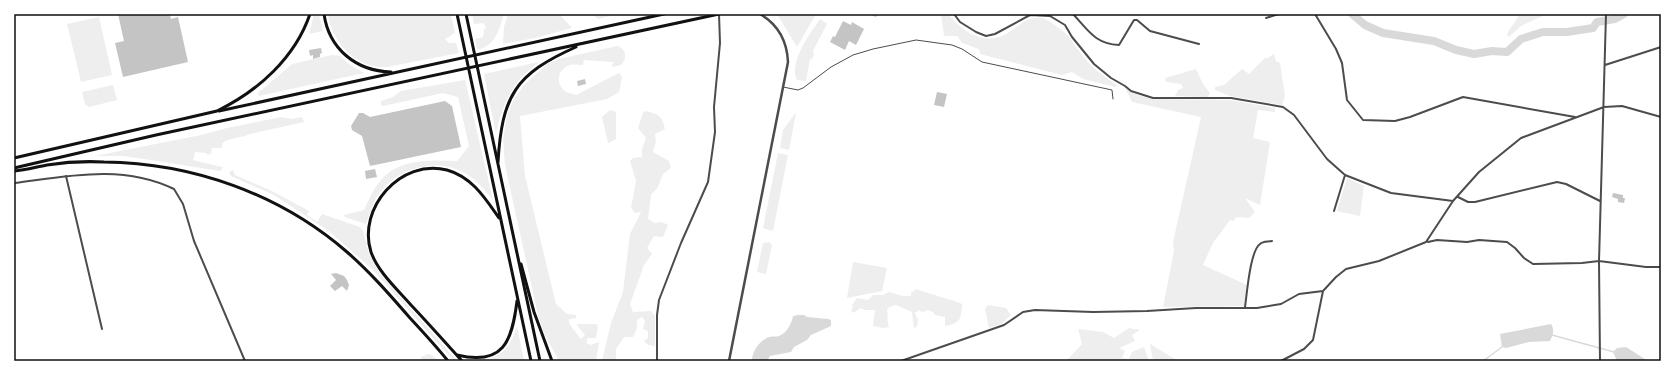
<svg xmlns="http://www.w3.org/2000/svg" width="1675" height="375" viewBox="0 0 1675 375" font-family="'Fira Sans',sans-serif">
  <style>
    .green { fill: #eee }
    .water { fill: #d9d9d9 }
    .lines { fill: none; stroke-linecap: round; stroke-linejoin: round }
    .stream { stroke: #d9d9d9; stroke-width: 1.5 }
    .river { stroke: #d9d9d9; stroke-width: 8 }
    .building { fill: #c4c4c4 }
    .service { stroke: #4c4c4c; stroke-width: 1 }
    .minor { stroke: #4c4c4c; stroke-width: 2 }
    .tertiary { stroke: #4c4c4c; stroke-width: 2.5 }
    .primary { stroke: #111; stroke-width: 3 }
    .trunk { stroke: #111; stroke-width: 3 }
    .neatline { fill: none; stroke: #111; stroke-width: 1.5 }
  </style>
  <rect width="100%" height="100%" fill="#fff"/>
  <path class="green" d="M314,14H319L323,31L309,34Z
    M328,14H451L455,33L445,39L449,43H456L459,53L387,67C358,70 331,42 328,14Z
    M472,14H504C499,30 496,45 477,50L475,39L483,37L484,29L486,28L484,23L474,24Z
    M508,14H559L572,28L535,38L503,44L504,27Z
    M592,14H619L598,19Z
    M776,14H816L797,47L780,19Z
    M941,14H948C964,33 987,48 1011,31C1021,24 1029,15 1043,18C1049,20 1066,33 1070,38C1075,45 1080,53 1086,60C1095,70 1105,77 1117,85L1116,87L1083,79L1072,72L1062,75L980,54L979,49L962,43L957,36H944Z
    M1519,14H1547L1521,26L1509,37L1507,35C1510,26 1515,25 1519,14Z
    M99,17L112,75L81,82L67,24Z
    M820,19L827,24L813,51L814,54L812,59H810L806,81L797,80C788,63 811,32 820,19Z
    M617,46C627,49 627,59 621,65L612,67L613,62L584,60L583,65C579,65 574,64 570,65C560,68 555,80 562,88C565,93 571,93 576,95L619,73L622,77L619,92L607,99L520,116L525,176L556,304L567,314L576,315V318L569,319V323L573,329L581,339L585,335L577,325L578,324H596L598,326L596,338H588L586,343L591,345L599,342L596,361H559L544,333L538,315L505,165L503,139L507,116L513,101L524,85L547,64L559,59Z
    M1274,54L1276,61L1280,63L1285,96L1282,105L1230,96L1215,90V87L1224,85L1242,69L1249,74L1265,58H1268Z
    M332,55L340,56L349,64L364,73L259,96L258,93L292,64Z
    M539,62C533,68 525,73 520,79C507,94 500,114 496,134L484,74Z
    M1196,69L1203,84L1210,93L1208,97L1175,96L1178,90L1183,88L1181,84L1166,82L1165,78Z
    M465,80L493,200C484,189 474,177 461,171C432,158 396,169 378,195C372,204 370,214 366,224L345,217L344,215L364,210C369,200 373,189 381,180C400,158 431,160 457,161L469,146L458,97L443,93L383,106L381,105V101L393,97L401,91Z
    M113,85L117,100L89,107L85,104L82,92Z
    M1125,88L1135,94L1152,99L1230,100L1275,108V112L1258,110L1253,138L1270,142L1260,205L1245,198L1255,212L1249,218L1236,217L1234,221L1230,220L1213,243L1203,265L1247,285L1244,306L1163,307L1174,251L1173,242L1201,117L1132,102Z
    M610,110L616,112V139L608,143L602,117Z
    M646,111C659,115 662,115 665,129L655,134L656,142L653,152L669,161L671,168L663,174L658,187L651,195L648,219L654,223L662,222L668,225L663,237L654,236L647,248L652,254L644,265L630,304L633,312L651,311L655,316V346L648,345L644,341L648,338V331L643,329L645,321L642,317L637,320V328L633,337H624L616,349V361H602L611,323L623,292L630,234L641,212L635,213L631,208L636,181L630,161L633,158L642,157V149L646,138L638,128L643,113Z
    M796,112L789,150L780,148L783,130Z
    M282,117L291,119L302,117L304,122L250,134C242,138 226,138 222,144V148H212L211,154L207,155L206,153L195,152L193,160L222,167L223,168L220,171L151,160L123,156H95L201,135L227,128Z
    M778,153L788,155L773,231L763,228Z
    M233,170L235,175L274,192L309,211L307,215L317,222L322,214L360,227L363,231L369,254L381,275L457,361H454L452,359L372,269L330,232L274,195L231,176L229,172Z
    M1347,178L1364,186L1360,216L1337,211Z
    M769,242L772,245L766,274L757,272L763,243Z
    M853,262L887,268L882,291L847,298Z
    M916,289C923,292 960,302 962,304C961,319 961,323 945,326V317L935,315L933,312L928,310L922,312L919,310L915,313L918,320L917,326L914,329L912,312L896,305L889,307L887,310C888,316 887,321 889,327L883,328L873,326L875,310H865L861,308L853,313L851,310L853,307L852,305L857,298L868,300L873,295H883L889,292L903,296H911V293Z
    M988,305L1006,308L1011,315L1001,324L989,328L985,309Z
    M517,326L524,361H482C504,355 510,348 517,326Z
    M1129,328L1140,330L1132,335L1135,341L1119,348L1125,351L1122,358L1129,359L1132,352L1144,347L1149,361H1066L1082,344L1078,329L1103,332L1114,338Z
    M1150,344L1178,361H1153Z
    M428,354L432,355L439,361H422L421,357Z"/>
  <path class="water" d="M798,315H804L807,317L828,319L831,320V326L811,335L807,340L794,347L791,352L770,356L767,361H752C752,351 760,340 769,337C773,336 776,337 779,336C786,334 792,323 793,316Z
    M1551,324C1555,330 1553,335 1550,341L1529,342L1506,348L1502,347L1500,334Z
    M1626,347L1648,361H1617L1613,352L1617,348Z"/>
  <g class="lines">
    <path class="stream" d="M1552,335L1614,352
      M1483,361L1502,347"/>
    <path class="river" d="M1352,14L1365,25L1383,33L1434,41L1456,50L1474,54L1492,51L1507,52L1521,39L1543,32H1567L1593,28L1597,22L1615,19L1624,14"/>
  </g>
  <path class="building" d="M118,14H170L171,19L178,17L188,62L123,77L115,43L124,41Z
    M868,14H878L876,17Z
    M843,21L851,25L852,22L864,29L856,45L849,41L845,50L830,42L833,36L835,37Z
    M321,48L322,53L320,54V57L313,59V55L310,56L309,50Z
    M585,79L586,84L578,86L577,81Z
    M937,92L947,94L944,107L934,105Z
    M445,101L452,106L461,147L370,166L362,136L352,130L351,126L359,113H363L370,117Z
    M375,169L377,177L366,179L365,171Z
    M1613,193L1623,195V198H1625L1624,203L1618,202V199L1612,197Z
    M336,273L344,276L347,280L349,285L347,291L342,286L335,291L330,286L336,280L331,274Z"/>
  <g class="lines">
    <path class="service" d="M783,87L798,90L803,88L831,67L853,55L873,49L916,40L952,45L962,49L982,62L1112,90L1113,99"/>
    <path class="minor" d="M954,14L960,22L976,32L986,36L995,34L1030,15L1050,16L1065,25L1072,37L1094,64L1111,78L1125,86L1131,91L1153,98H1231L1283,107L1294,115L1327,159L1345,175L1391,193L1453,201
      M1073,14C1088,30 1095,44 1119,45L1134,20H1137L1150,31L1199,44
      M1315,14L1336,49L1342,63L1347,100L1363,120L1395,121L1410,117L1463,97L1575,117
      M1266,18L1279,14
      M1605,65L1661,47
      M66,176L102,329
      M14,183C68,176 123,164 174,189L183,204L194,241L245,361
      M1458,197L1468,202H1475L1557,182L1566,184L1600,201
      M1334,211L1345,175
      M1428,242L1437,240L1467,242L1479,240L1507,242L1515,248L1524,258L1533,264L1582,263L1599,261L1646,267H1661
      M1245,307C1247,294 1250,251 1260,244C1263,241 1268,242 1272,241
      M657,361V315L659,300L681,243L708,182L715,132L714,107L720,43L719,14
      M901,361L1004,325L1023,312L1035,310L1093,312L1147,311L1196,308H1257L1281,304L1299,294L1323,291
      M1281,361L1304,349L1313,340L1323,291L1336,277L1346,269L1379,261L1426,242L1453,201L1479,172L1521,138L1604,107L1622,106L1661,117
      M1600,361L1599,261L1606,14"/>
    <path class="tertiary" d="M729,361L788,62C787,41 779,25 760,14"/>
    <path class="primary" d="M324,14C329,49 356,71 391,72
      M457,14L531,361
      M219,111L664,14
      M498,162C502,96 515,74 576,47
      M14,168L156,135L719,14
      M521,264L534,312L552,361
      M457,355C503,366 512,342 517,301
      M462,361C445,342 428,323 411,305C397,289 378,272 371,252C357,208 401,158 447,170C472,177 485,198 499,218"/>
    <path class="trunk" d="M466,14L540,361
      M14,158L217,111C258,91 295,58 310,14
      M14,171C25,170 36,167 47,165C66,162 85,161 104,162C193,163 280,194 347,252C370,272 390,295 410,318C423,332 436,346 448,361"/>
  </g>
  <rect width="1675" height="375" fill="none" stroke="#ffffff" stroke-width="30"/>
  <rect x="15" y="15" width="1645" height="345" class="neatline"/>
</svg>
